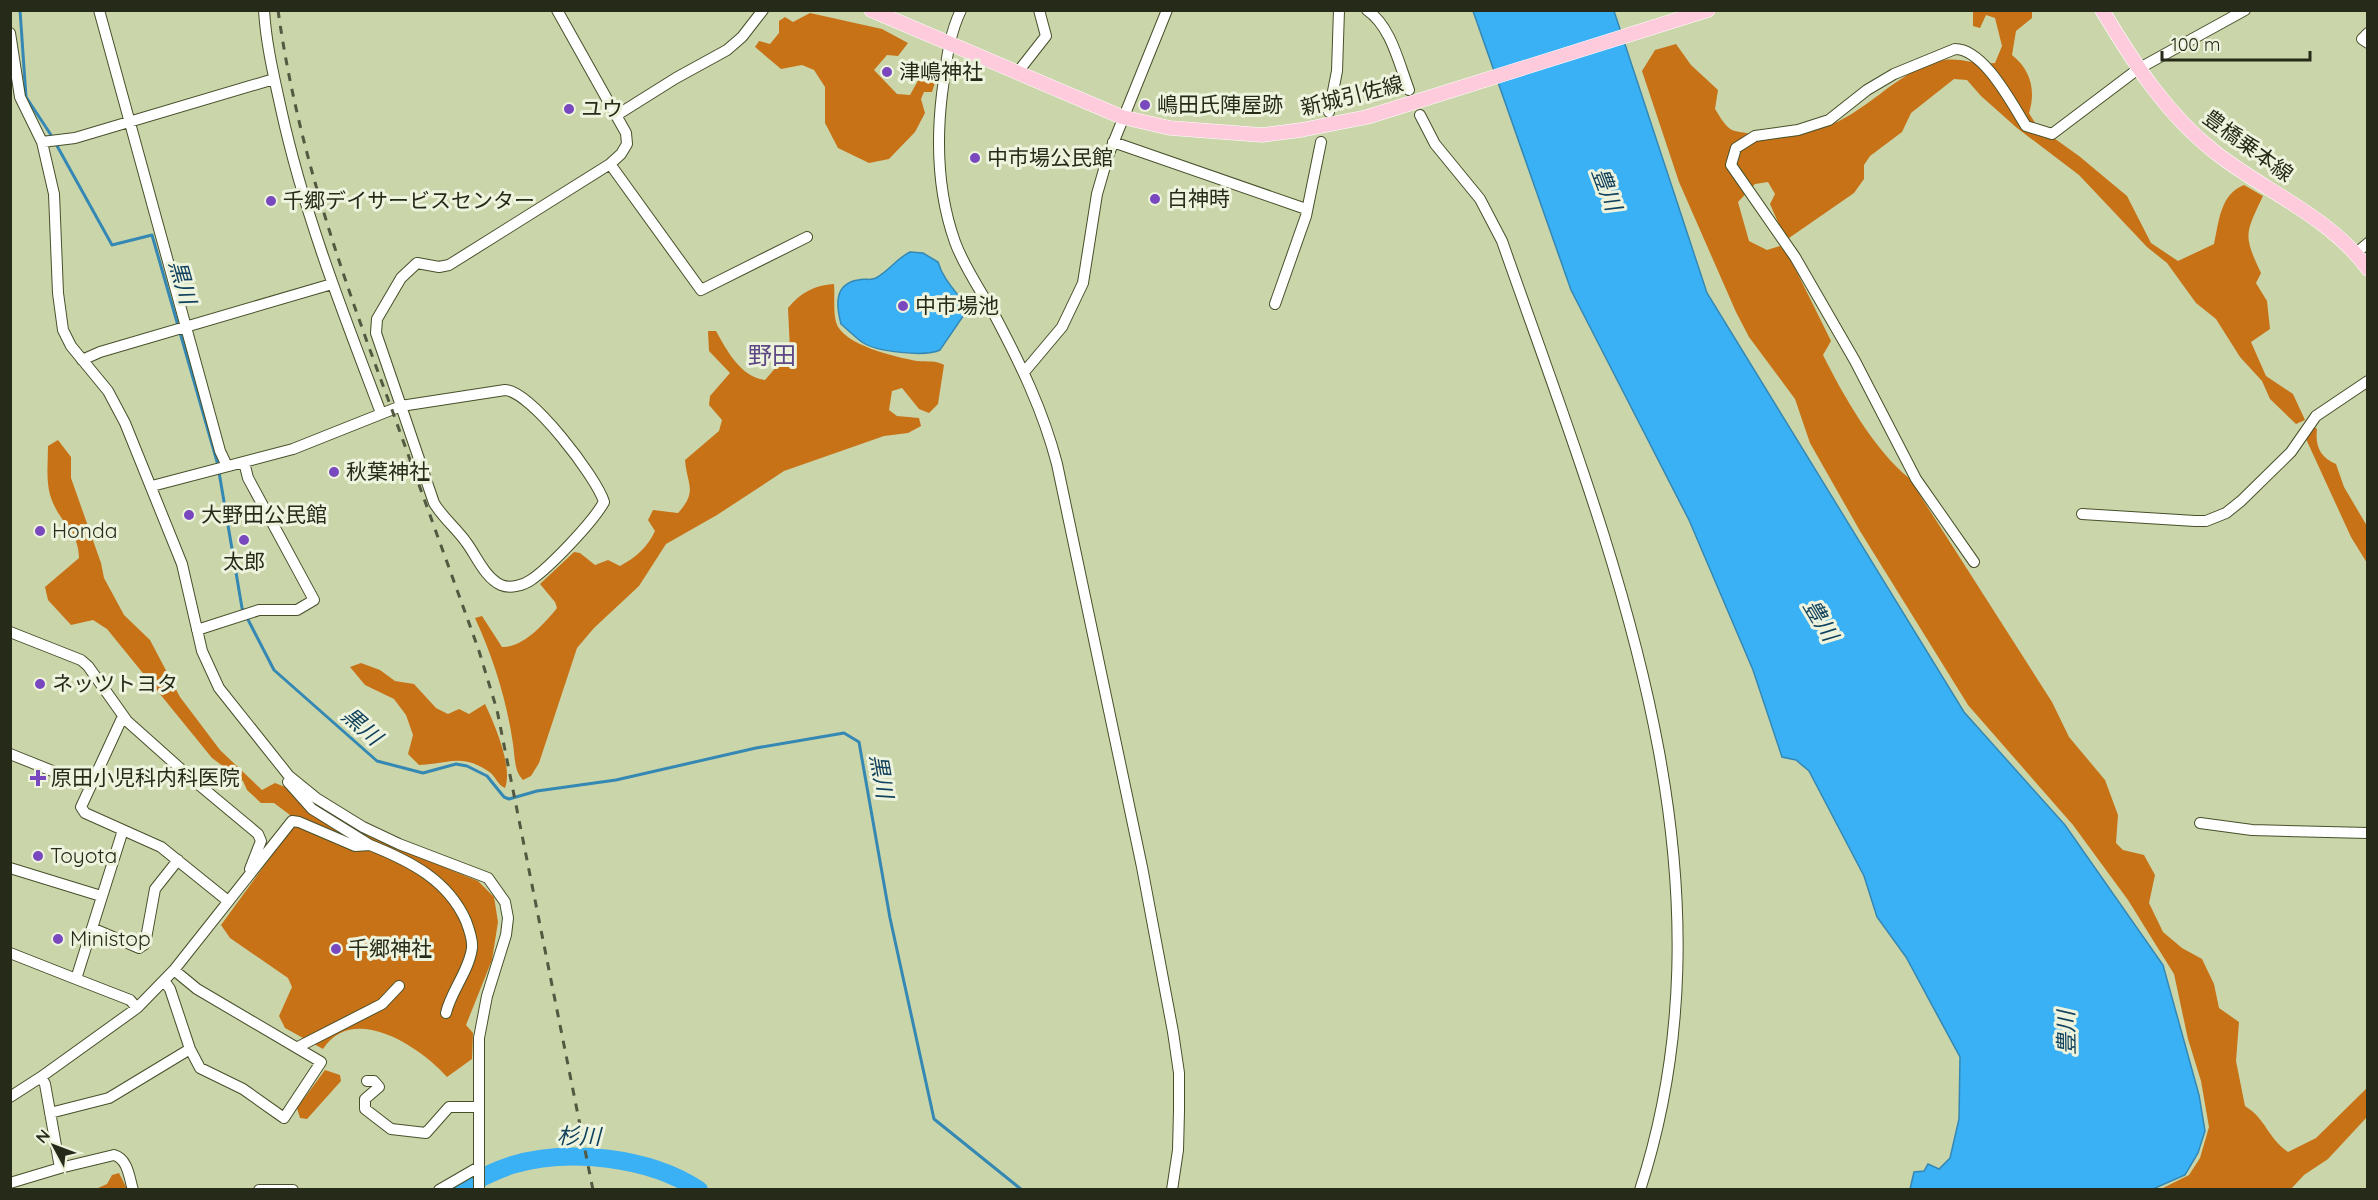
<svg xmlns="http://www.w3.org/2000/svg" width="2378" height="1200" viewBox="0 0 2378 1200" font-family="Quicksand,'Noto Sans JP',sans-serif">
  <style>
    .forest { fill: #c87217 }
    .water { fill: #3ab0f5; stroke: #3488b3; stroke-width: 1.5 }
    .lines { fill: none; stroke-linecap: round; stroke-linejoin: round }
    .stream { stroke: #3488b3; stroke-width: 3 }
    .river { stroke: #3ab0f5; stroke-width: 18 }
    .minor-casing { stroke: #47502a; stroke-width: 12 }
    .major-casing { stroke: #fff; stroke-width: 15 }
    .minor { stroke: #fff; stroke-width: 10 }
    .major { stroke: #fdcbdb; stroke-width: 14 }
    .rail { stroke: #535941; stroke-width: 3; stroke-dasharray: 8 8; stroke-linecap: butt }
    .poi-dot { fill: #7948bf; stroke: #edf3dd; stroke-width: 2 }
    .labels { text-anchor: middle; stroke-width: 6; stroke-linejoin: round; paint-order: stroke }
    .poi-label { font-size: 21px; fill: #262a19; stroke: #edf3dd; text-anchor: start }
    .street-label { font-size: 21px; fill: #262a19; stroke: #edf3dd }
    .water-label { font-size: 22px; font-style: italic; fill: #11415c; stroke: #edf3dd }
    .quarter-label { font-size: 24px; fill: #5d4784; stroke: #edf3dd }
  </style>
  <rect width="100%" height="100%" fill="#cad5aa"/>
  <path class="forest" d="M1973,11H2032V18L2016,31L2012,55C2031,70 2036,91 2029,113L2037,126L2079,156L2127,196L2151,243L2178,261L2214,244C2219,222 2220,194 2244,185L2263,196C2245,234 2243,235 2261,273L2256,283L2267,301L2270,329L2251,342L2266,376L2293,394L2305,420L2296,424L2270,399L2262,381L2240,357L2216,319L2196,303L2167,263L2147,247L2079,175L2017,128L1981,96L1967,80L1954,79L1911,113L1902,132L1870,156L1864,165V179L1854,193L1789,238L1781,229L1770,204L1775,194L1768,182L1755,184L1738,202L1749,241L1767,250L1780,246L1789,256L1831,341L1823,355C1843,395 1874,450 1909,478L2052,702L2069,737L2105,780L2118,815L2116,843L2123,850L2144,855L2155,875L2149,903L2163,932L2182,948L2202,959L2214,984L2219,1008L2239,1022L2236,1061L2245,1106C2267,1120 2266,1136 2288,1152L2316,1138L2367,1088V1117L2328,1159L2304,1175L2291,1189H2161L2189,1175L2200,1158L2209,1127L2201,1081L2188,1039L2174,974L2128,900L2073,825L1968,705L1860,531L1810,443L1795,399L1749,337L1736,312L1679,182L1642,71L1655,50L1676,44L1691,65L1718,90L1715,109C1719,115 1723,123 1729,128C1732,131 1740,132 1746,133C1777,141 1810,135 1839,121C1869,106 1893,80 1924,66C1956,52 1965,65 1995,63L2002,46L1995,18L1986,15L1980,28L1973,26Z
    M810,13L882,29L908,43L898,56L887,55L874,70L897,94L910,95L920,77L933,75L936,79L932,92H924L921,99L925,113L915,132L889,159L869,163L838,148L825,123V87L814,70L802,65L781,69L755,47L759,41L770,44L779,33V21L785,17L793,22Z
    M834,284C835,295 833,311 836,322C842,345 896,357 917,361C927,362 936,360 944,365L938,404L929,413L919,409L902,388L892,391L889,410L897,416L919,418L921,426L908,433L884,436L784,471L717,515L666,544L639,586L594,628L577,648L539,763L531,776L523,780C514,771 515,757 513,744C507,701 493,657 475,618L482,616L502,647C523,648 545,623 557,608L555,602L540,584L574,552L580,553L595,565L608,560L620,566C635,558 648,547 655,531L648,520L653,510L678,513C698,491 687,485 685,460L719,431L722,420L709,405L710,396L730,373L709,351L708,331H716C727,351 741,377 765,380L790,351L788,308C800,293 815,285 834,284Z
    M2313,426L2317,429C2315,446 2320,457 2336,464L2344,487L2367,526V563L2351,537L2306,439Z
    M58,440L71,457V478L101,563L104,578L124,615L150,640L180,697L220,750L262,790L275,783L285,787L298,800L308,797L377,840L478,881L494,897L498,922L492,960L466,1025L473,1033L472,1059L447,1077C421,1047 353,1002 323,1049L285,1028L279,1016L292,987L288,978L230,938L221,925L293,826L290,815L274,803H261L247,790L243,781L212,758L107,629L93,620L71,625L48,600L45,587L79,558C79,533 62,524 53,503C45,485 48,465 48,446Z
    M361,663L380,670L395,681L414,684L436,708L448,714L459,709L469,714L485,704C495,725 513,767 505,788C497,785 496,776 488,771C461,753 448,764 419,765L408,754L413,735L406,715L394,699L365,685L350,667Z
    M325,1070L340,1075L341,1081L307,1119L300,1118L297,1108Z
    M119,1173L127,1189H96L107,1184L112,1175Z"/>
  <path class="water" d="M1473,11H1614L1707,293L1964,712L2065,825L2163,965L2199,1095L2205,1131L2198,1153L2185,1175L2153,1189H1910L1914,1172L1924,1171L1928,1164L1939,1169L1950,1158L1959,1119L1960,1057L1906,957L1877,917L1864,876L1809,771L1796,760L1782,757L1753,670L1689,520L1571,290Z
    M910,252L923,253L938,262C943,280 958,293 968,309L940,350C926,357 876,352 862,342C855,337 848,330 841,324C836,305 834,284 858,280C865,278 870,281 876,278C890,270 896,259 910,252Z"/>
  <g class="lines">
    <path class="stream" d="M20,10L26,97L53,138
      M56,144L112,245L152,235L218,465
      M219,472L242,608L274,670L377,761L423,773L456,764L467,766L487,776L504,797L509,799L537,791L616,780L756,748L844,733L859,742L890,918L934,1119L1022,1190"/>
    <path class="river" d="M458,1190C476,1180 493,1171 512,1165C569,1148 649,1157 699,1190"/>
    <defs>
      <path id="minor" d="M99,10L220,451L227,466
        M264,10C266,44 274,77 281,109C304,214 343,313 381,413
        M961,10C948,37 946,66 942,94C936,144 938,194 955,242C964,267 981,291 994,314C1020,363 1043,410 1057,464L1142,867L1173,1032L1179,1073V1111L1178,1150L1172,1190
        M1367,10C1391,26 1399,64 1409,90
        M10,33L20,97L42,142L54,194L58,293L63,330L71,346L108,391L125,423L182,564L202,651L219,688L289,776L316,798L363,827L399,844L488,878L505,902L508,918L506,935L487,996L479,1038V1190
        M2368,33L2362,39L2368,43
        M1017,73L1046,36L1039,10
        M1329,112L1337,71L1339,10
        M617,115L676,78L727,50L742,37L763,10
        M1420,115L1435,144L1480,199L1502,241C1608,544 1745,866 1640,1190
        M42,142L75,138L274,79
        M1113,142L1306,209
        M610,164L701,290L807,237
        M2356,253L2368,243
        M1275,304L1306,216L1321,142
        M82,360L100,352L332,284
        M1025,371L1062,327L1083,283L1097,194L1108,156L1167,10
        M505,390C531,391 597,478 604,502C593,522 550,567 531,580C524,585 510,589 501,585C485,578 476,555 466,542C456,528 443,518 434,503L401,406Z
        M152,486L293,449L401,406L376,333L377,319L401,278L417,263L439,267L449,265L610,164L621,154L627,144L626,133L557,10
        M2082,514L2195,521H2206L2226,513L2241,501L2291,452L2316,416L2368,381
        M1974,562L1916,479L1855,361L1795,257L1731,165L1736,148L1755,136L1798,130L1829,120L1867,90L1894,74L1955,49C1984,49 2012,104 2026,126L2052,134L2138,69L2245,10
        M197,630L259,610H297L314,600L248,478L244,462
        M10,632L81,660L88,666L127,721L192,779L258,834L261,841L250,869
        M123,716L81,807L85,813L161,847L228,901
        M10,754L90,786
        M2200,823L2252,830L2368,833
        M123,830L76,979L130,1000L137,1008
        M370,845C410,861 448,880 466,921C469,929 473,940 472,948C469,971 451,991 446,1013
        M10,868L101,896
        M92,928L139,948L145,944L155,889L178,860
        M10,953L76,979
        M174,970L292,821L299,822L355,846L370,845L312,809L288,782
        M298,1047L382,1004L399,986
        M367,1081H374L379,1087L365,1099V1109L391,1129L426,1133L449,1107H479
        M10,1097L41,1077
        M50,1113L109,1098L190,1049
        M10,1183L60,1168
        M133,1190C129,1177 128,1159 114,1155L60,1168L45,1084L41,1077L137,1008L174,970L197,989L321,1062L284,1118L243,1089L200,1068L190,1049L170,989L165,982
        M259,1190H293
        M439,1190L477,1168"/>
      <path id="major" d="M871,10L1122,117L1170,128L1262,135L1301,130L1367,117L1708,10
        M2102,10C2134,63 2166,114 2216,153C2266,192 2329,216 2368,269"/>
    </defs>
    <use href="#minor" class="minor-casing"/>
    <use href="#major" class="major-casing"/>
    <use href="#minor" class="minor"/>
    <use href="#major" class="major"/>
    <path class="rail" d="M278,10C297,148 343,278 391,407C420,488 450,570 479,651L497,710L593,1190"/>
  </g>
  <g class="poi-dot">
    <circle cx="887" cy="72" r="6"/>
    <circle cx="1145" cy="105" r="6"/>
    <circle cx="569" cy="109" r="6"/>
    <circle cx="975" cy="158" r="6"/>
    <circle cx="1155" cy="199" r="6"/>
    <circle cx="271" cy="201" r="6"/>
    <circle cx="903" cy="306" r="6"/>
    <circle cx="334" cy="472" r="6"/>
    <circle cx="189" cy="515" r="6"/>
    <circle cx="40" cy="531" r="6"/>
    <circle cx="244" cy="540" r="6"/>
    <circle cx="40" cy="684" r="6"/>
    <path d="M35 769h6v6h6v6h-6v6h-6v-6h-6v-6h6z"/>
    <circle cx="38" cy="856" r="6"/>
    <circle cx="58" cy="939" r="6"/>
    <circle cx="336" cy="949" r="6"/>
  </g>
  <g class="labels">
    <g class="poi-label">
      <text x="899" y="79">津嶋神社</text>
      <text x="1157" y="112">嶋田氏陣屋跡</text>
      <text x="581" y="116">ユウ</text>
      <text x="987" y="165">中市場公民館</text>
      <text x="1167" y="206">白神時</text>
      <text x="283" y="208">千郷デイサービスセンター</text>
      <text x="915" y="313">中市場池</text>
      <text x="346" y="479">秋葉神社</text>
      <text x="201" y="522">大野田公民館</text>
      <text x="52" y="538">Honda</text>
      <text x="244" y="569" text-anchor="middle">太郎</text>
      <text x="52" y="691">ネッツトヨタ</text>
      <text x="51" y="785">原田小児科内科医院</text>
      <text x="50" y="863">Toyota</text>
      <text x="70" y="946">Ministop</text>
      <text x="348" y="956">千郷神社</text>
    </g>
    <g class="street-label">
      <text transform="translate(1352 96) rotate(-14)" y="7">新城引佐線</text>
      <text transform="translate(2248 146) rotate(36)" y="7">豊橋乗本線</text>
    </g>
    <g class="water-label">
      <text transform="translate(1607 189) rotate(69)" y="8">豊川</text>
      <text transform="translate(183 282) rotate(74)" y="8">黒川</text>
      <text transform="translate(1821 620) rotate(59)" y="8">豊川</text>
      <text transform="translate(362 726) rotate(41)" y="8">黒川</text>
      <text transform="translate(882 776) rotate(80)" y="8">黒川</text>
      <text transform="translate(2066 1033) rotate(-91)" y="8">豊川</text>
      <text transform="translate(579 1136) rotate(1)" y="8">杉川</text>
    </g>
    <g class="quarter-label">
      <text x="772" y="364">野田</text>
    </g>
  </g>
  <rect width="2378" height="1200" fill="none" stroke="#262a19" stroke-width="24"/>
  <g transform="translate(54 1146) rotate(311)" stroke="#edf3dd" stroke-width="4.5" paint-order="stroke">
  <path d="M0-4.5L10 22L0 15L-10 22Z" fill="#262a19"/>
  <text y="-9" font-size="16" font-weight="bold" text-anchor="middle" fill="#262a19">N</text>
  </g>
  <path d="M2162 51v9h148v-9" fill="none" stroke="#262a19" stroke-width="3"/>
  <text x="2171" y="51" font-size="18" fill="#262a19" stroke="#edf3dd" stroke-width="4.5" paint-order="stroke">100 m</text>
</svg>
